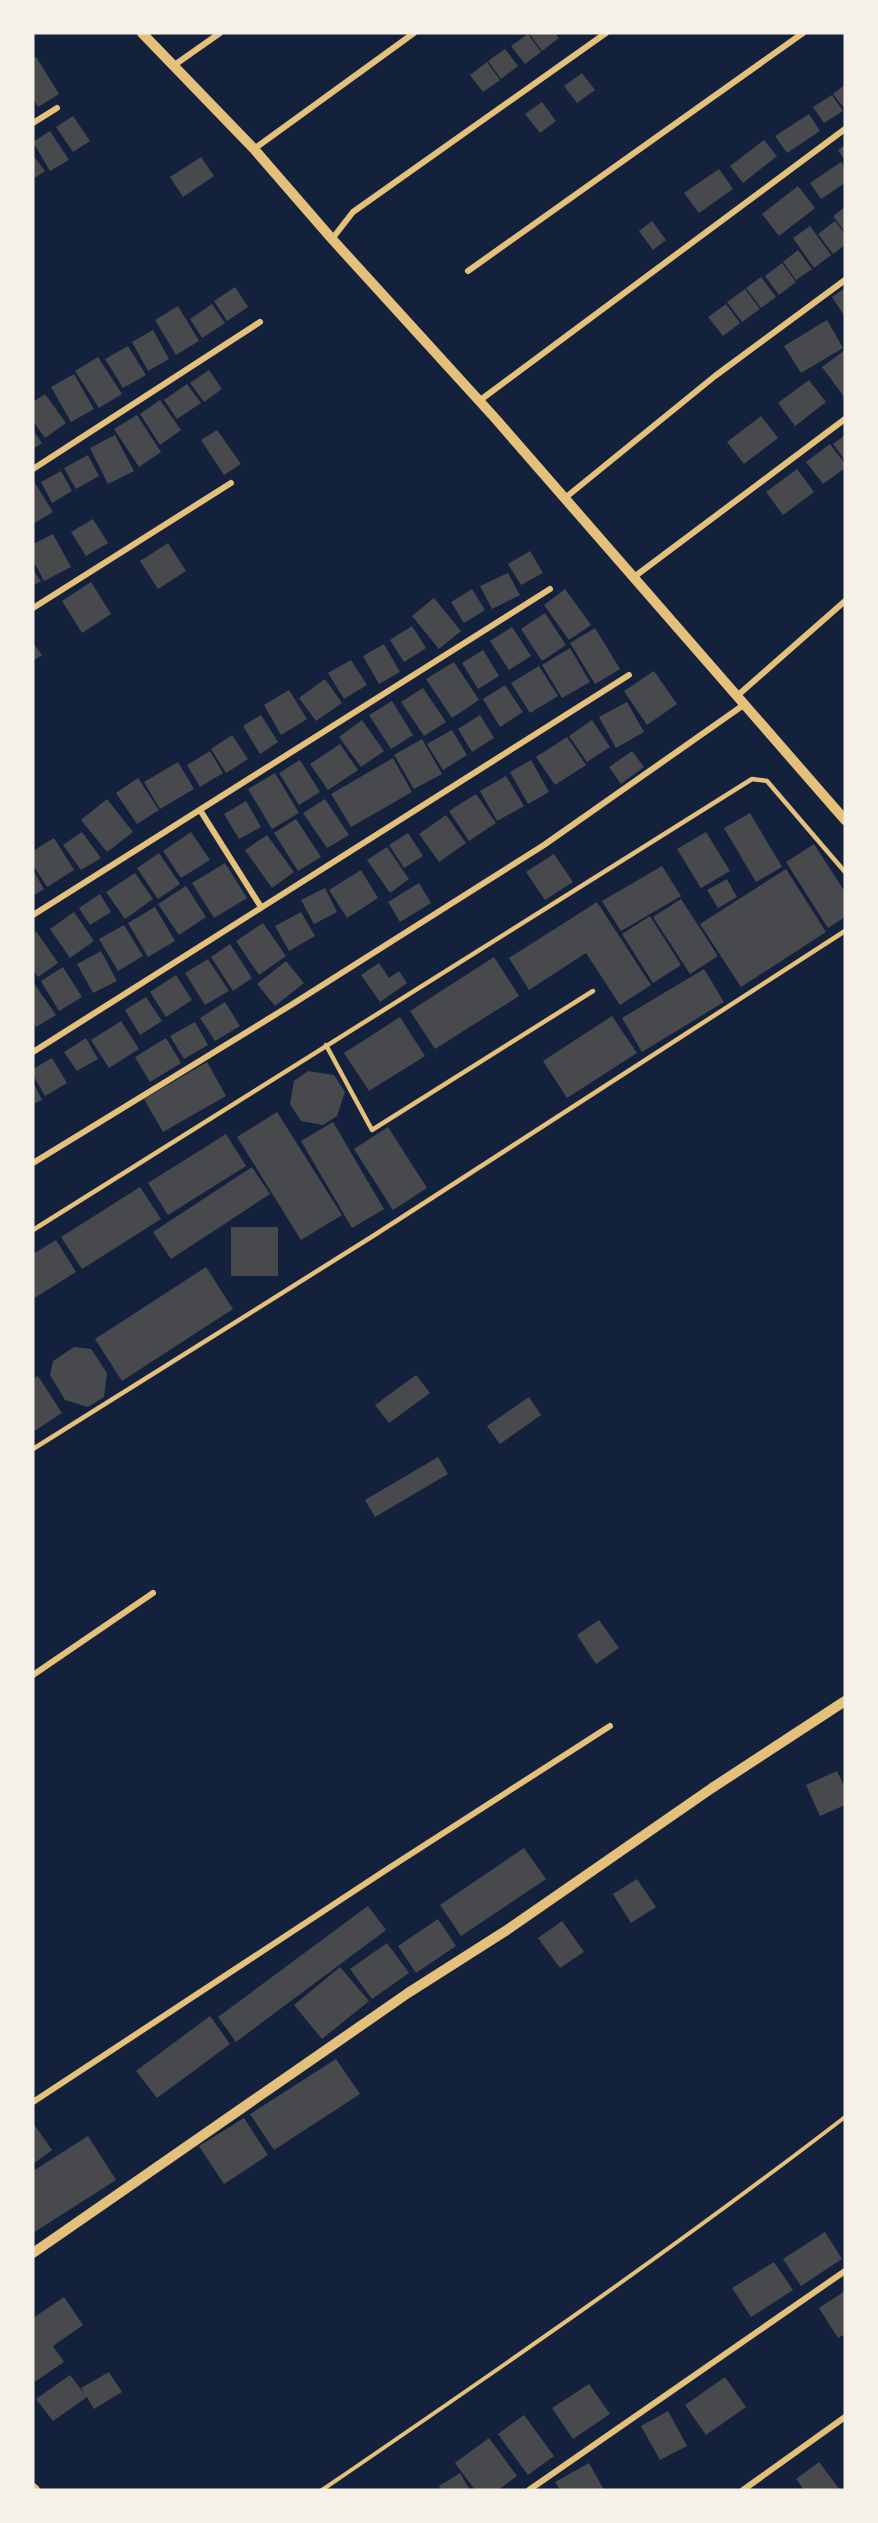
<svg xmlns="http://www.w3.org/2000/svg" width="878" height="2523" viewBox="0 0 878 2523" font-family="'Sofia Sans Condensed',sans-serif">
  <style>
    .building { fill: #48494c }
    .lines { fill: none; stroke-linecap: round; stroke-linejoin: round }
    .path { stroke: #e5c07b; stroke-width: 4 }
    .service { stroke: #e5c07b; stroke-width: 4.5 }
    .minor { stroke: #e5c07b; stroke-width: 6 }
    .tertiary { stroke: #e5c07b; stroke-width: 10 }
  </style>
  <rect width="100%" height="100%" fill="#14213d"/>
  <path class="building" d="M529,33H555L559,38L542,51Z
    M528,34L541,52L525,64L511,46Z
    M505,49L518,66L501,79L488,61Z
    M36,57L59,94L38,107L33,99V59Z
    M487,62L500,80L483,92L470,75Z
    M582,73L595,90L577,103L564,86Z
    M845,85V109L833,94Z
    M832,95L843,111L824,123L813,107Z
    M542,102L556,121L540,133L525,114Z
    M809,114L820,131L787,153L775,136Z
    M73,116L90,141L73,152L56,127Z
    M50,131L69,160L50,171L33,142Z
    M764,140L777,156L743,183L730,166Z
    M845,145V160L838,150Z
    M33,155L45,171L33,179Z
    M201,157L214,176L183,197L170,177Z
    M841,162L845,168V183L821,199L810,183Z
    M719,169L733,189L699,213L684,193Z
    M798,186L815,208L779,236L762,214Z
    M845,207V232L833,216Z
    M652,221L666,240L653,250L639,231Z
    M835,221L845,234V245L833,254L818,234Z
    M810,226L831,255L814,268L793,238Z
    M798,250L812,269L796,280L783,262Z
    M782,263L796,282L779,295L765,276Z
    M761,277L776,297L761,308L746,288Z
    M235,287L248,307L227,321L214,301Z
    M845,288V317L832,297Z
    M745,289L760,309L742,322L727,302Z
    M212,304L225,323L202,338L190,319Z
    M726,304L740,323L723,336L708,317Z
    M178,306L199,341L176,355L155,320Z
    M827,320L843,348L801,373L784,346Z
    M153,330L169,359L148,371L132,342Z
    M128,346L146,375L123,388L105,359Z
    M845,350V398L822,367Z
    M98,357L122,394L99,408L75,371Z
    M209,370L222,389L204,402L190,383Z
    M74,374L94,409L71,422L51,387Z
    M809,380L826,402L795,426L778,403Z
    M187,384L201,403L177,419L164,400Z
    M45,394L66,423L45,438L33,421V402Z
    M160,400L181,430L160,445L140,414Z
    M137,415L161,452L139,467L114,429Z
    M761,416L778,438L744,464L727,442Z
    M33,430L42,443L33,449Z
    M217,430L241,464L224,475L201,440Z
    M115,435L134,471L108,484L90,448Z
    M845,435V460L833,444Z
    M830,444L845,464V468L823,484L806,462Z
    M88,455L99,476L76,489L64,468Z
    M797,469L814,492L783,515L766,492Z
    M61,471L72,491L52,503L41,482Z
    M33,480L53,512L33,524Z
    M93,519L108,543L86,556L71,532Z
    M53,534L71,567L44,581L33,560V544Z
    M168,543L186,571L158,589L140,561Z
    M530,551L543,573L521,585L508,564Z
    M33,570L41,581L33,586Z
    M508,573L520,595L492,609L480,586Z
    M91,582L111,614L82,633L62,601Z
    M472,589L485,610L464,623L451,602Z
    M565,589L591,625L569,640L544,605Z
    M434,598L461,631L439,649L412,616Z
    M545,613L566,645L542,661L521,629Z
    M412,626L426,648L404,662L390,640Z
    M512,627L531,656L509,670L490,641Z
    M595,628L620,669L595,684L570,643Z
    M33,643L42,655L33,661Z
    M384,644L400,672L379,684L363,656Z
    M570,648L590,682L562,698L542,665Z
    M483,650L499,676L478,689L462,663Z
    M351,660L367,685L344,699L328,673Z
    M454,662L479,700L452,718L426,679Z
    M539,666L558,696L530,713L511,683Z
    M654,671L677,704L647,725L624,691Z
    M325,679L342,703L316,721L299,698Z
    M505,685L523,712L500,727L483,699Z
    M423,688L446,722L424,736L401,702Z
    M289,690L307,719L281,735L264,705Z
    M392,701L413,735L391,749L369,715Z
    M627,702L644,732L616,748L599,717Z
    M261,715L278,742L260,754L243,726Z
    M480,715L494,738L472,752L458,729Z
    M362,720L384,751L361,767L339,737Z
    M592,720L610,747L587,762L569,736Z
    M452,730L467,755L443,770L427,744Z
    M232,735L248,759L226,773L211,749Z
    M567,737L586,765L555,785L536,757Z
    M422,739L442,774L414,789L394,755Z
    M340,744L358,770L328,790L310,764Z
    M210,751L223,773L200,787L187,765Z
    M632,751L644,767L621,784L609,767Z
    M393,758L412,792L351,827L331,794Z
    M300,760L320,792L299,805L279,773Z
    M531,760L549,792L528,804L510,772Z
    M178,762L194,789L160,809L144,782Z
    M275,773L299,813L272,829L248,789Z
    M506,776L524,806L497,821L480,791Z
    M138,778L159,810L137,824L116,793Z
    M476,794L496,823L469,841L449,811Z
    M107,799L133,832L107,852L81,820Z
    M325,799L349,835L327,848L303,813Z
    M246,801L261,827L239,839L224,814Z
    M750,813L782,867L756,882L724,828Z
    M446,815L466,843L439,862L419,834Z
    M296,819L321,857L298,871L274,833Z
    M82,832L101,858L81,870L63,845Z
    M191,832L210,860L181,878L163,851Z
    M706,832L730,871L701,888L677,849Z
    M408,833L423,856L404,868L389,845Z
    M267,835L294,872L272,888L245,850Z
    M54,838L74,870L47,887L33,865V851Z
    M814,844L845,892V917L828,928L786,862Z
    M387,847L409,879L390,893L367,860Z
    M159,853L180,884L158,899L137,868Z
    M554,854L573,882L545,900L526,872Z
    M225,863L247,898L214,918L192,883Z
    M662,866L681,896L621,931L602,901Z
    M786,869L826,932L741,987L700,924Z
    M33,870L44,889L33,896Z
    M361,870L378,898L347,918L329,890Z
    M135,873L153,899L125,919L106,892Z
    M727,879L737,897L718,908L707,890Z
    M419,883L431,903L400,922L388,902Z
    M186,886L206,917L179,935L158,904Z
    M325,888L337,912L314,924L301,900Z
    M100,894L111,912L90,925L79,908Z
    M681,899L718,956L690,974L653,917Z
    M597,902L651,985L620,1005L586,953L529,990L509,958Z
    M155,907L175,941L148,957L128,923Z
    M74,912L94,941L70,958L50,929Z
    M301,912L315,936L289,951L275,926Z
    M650,916L681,965L653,983L622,934Z
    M263,923L286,956L259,975L236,941Z
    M124,925L143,956L118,971L99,939Z
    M36,931L58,963L38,977L33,970V933Z
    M230,944L252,978L233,991L211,957Z
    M101,951L117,981L93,993L77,964Z
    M494,957L519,996L435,1049L410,1011Z
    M208,959L229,991L205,1005L185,973Z
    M286,961L304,983L275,1006L257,984Z
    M379,963L389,978L399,971L407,983L380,1002L361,975Z
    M63,967L82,997L59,1011L41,981Z
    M704,969L724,1002L642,1052L622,1018Z
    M176,975L192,1000L166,1017L150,992Z
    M33,982L56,1015L36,1027L33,1022Z
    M146,997L162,1021L140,1035L125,1010Z
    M225,1002L240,1026L215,1041L200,1018Z
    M612,1016L637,1053L567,1098L543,1061Z
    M400,1017L425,1056L369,1091L344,1053Z
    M121,1021L139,1049L109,1068L91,1040Z
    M195,1022L208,1045L184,1059L170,1036Z
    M86,1038L98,1059L77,1071L64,1052Z
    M166,1038L181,1063L150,1082L135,1057Z
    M52,1058L67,1083L45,1096L33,1075V1069Z
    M207,1062L226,1096L163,1132L144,1099Z
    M308,1071L334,1075L345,1092L337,1116L323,1125L301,1121L290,1104L294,1081Z
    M33,1082L42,1100L33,1104Z
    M277,1112L342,1215L301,1240L237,1137Z
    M333,1122L384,1209L352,1228L301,1141Z
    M388,1127L427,1188L393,1210L354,1149Z
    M226,1134L246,1166L168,1215L148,1183Z
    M252,1167L270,1194L171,1259L153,1232Z
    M140,1187L161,1219L82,1269L61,1237Z
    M231,1227H278V1276H231Z
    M56,1240L76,1272L33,1299V1254Z
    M206,1267L233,1309L122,1381L95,1339Z
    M74,1347L91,1349L107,1373L104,1397L88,1407L65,1400L50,1375L53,1361Z
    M416,1375L430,1393L389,1423L375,1405Z
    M38,1376L62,1413L33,1432V1379Z
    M529,1397L541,1415L500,1444L487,1426Z
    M438,1457L448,1474L375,1517L365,1500Z
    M599,1620L619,1648L596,1664L577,1635Z
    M837,1771L845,1788V1805L820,1816L806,1785Z
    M524,1848L546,1879L461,1936L440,1905Z
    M637,1879L656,1907L631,1923L613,1894Z
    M368,1906L386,1930L236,2042L218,2017Z
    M438,1919L456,1946L416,1973L398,1946Z
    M562,1921L584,1952L560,1968L538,1938Z
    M387,1943L409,1973L372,1999L350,1969Z
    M340,1967L369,2001L322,2039L294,2005Z
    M210,2016L230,2044L157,2098L136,2071Z
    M336,2059L360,2094L274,2150L250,2114Z
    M244,2118L268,2155L224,2184L199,2146Z
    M33,2123L52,2150L33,2164Z
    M88,2136L116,2180L33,2233V2171Z
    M825,2232L842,2259L801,2286L783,2259Z
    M774,2262L793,2290L751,2317L732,2288Z
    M845,2291V2334L838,2338L819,2308Z
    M64,2297L83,2325L53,2346L64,2362L33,2383V2318Z
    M109,2372L122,2392L94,2409L87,2397L53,2421L36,2399L70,2375L85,2395L81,2388Z
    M725,2377L746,2407L706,2435L685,2405Z
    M589,2384L610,2414L573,2439L552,2408Z
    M668,2411L687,2446L660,2460L641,2426Z
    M524,2415L554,2456L528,2475L498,2434Z
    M489,2438L517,2476L498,2490H475L455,2463Z
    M819,2462L840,2490H804L796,2479Z
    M589,2463L604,2490H560L555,2482Z
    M460,2473L470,2490H441L439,2486Z"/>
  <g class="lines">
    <path class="path" d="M322,2490C499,2369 675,2248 845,2117"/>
    <path class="service" d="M326,1045L372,1130L593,991
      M33,1230L752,779L767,781L845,872
      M33,1449L373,1236L845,931"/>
    <path class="minor" d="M173,66L220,33
      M33,123L57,108
      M254,149L414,33
      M332,239L353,212L606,33
      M468,271L803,33
      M479,401L845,129
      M33,469L260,322
      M565,498L715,376L845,280
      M634,577L845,419
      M33,608L231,483
      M737,696L845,601
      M200,810L261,907
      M33,915L550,589
      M33,1052L629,675
      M33,1163L291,1005L544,845L745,704
      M33,1675L153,1593
      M33,2102L389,1868L610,1726
      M529,2490L845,2271
      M743,2490L845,2417"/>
    <path class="tertiary" d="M142,33L254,149L332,239L494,417L845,820
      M33,2253L408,1993L507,1930L712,1788L845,1701
      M33,2488L35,2490"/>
  </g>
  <rect width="878" height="2523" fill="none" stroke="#f6f1e7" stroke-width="69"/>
</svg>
